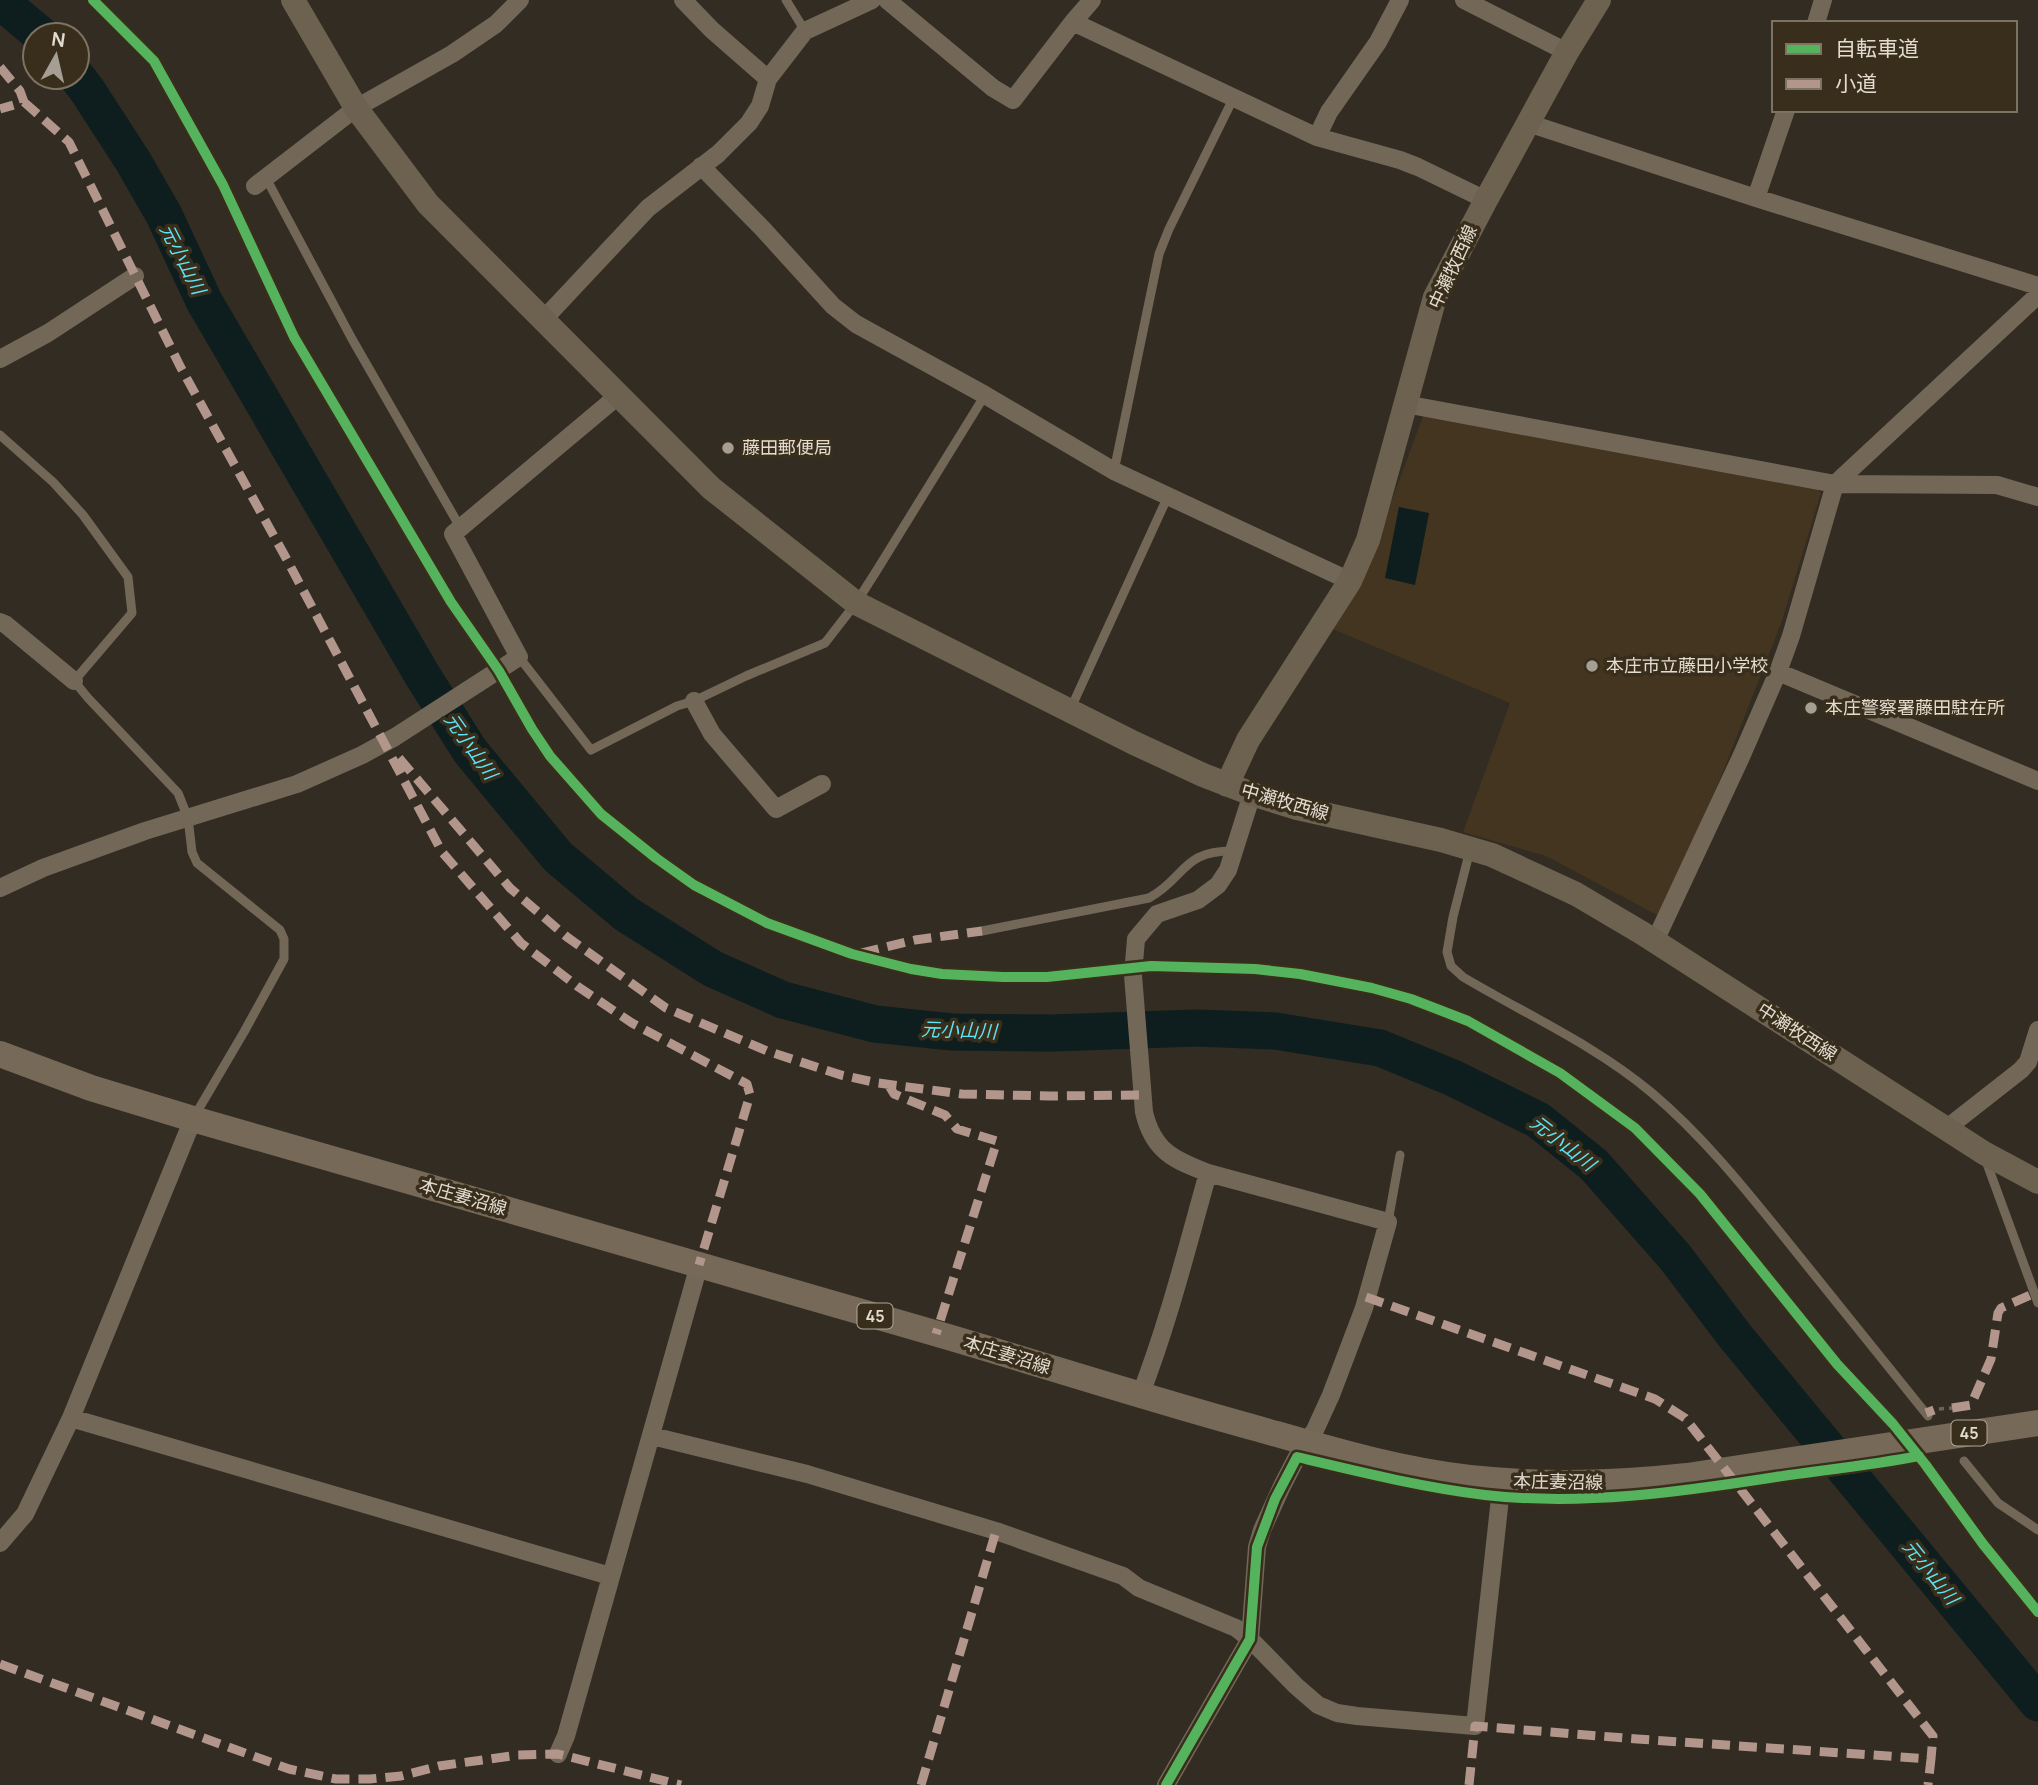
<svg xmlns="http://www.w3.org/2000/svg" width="2038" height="1785" viewBox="0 0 2038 1785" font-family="Manrope,'Noto Sans JP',sans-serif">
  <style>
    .built { fill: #43351f }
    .water { fill: #0e1d1d }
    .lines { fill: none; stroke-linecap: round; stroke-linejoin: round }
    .river { stroke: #0e1d1d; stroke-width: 37 }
    .path { stroke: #6d6458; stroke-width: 3.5; stroke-dasharray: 5 5; stroke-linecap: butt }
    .lane { stroke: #736858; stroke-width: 9 }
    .street { stroke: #736858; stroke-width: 18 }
    .secondary { stroke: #6d614f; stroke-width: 24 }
    .primary { stroke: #766958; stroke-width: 26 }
    .quiet { stroke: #b2968c; stroke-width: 9; stroke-dasharray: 18 9; stroke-linecap: butt }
    .cycleway-casing { stroke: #392d1b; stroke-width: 15 }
    .cycleway { stroke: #56b35d; stroke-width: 10 }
    .poi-dot { fill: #a49e93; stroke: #392d1b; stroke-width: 2.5 }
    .labels { text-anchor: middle; stroke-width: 7; stroke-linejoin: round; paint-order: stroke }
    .shield { fill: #392d1b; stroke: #afa79a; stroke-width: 2 }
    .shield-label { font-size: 16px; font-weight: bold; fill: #e2dbd0 }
    .street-label { font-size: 18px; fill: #e2dbd0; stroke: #392d1b }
    .poi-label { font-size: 18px; fill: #e2dbd0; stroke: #392d1b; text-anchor: start }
    .water-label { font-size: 19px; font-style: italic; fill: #5ce4f4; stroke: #392d1b }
  </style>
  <rect width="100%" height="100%" fill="#322c22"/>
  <path class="built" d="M1423,416L1815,486L1821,493L1782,621L1721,777L1663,910L1657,915L1546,856L1463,832L1510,703L1330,628L1363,578Z"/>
  <path class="water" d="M1399,507L1429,513L1415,585L1385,578Z"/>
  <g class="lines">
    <path class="river" d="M0,1L41,35
      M77,77L87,90L133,161L164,215L204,301L421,673L470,751L558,857L626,914L713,969L783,1000L875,1024L952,1032L1053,1033L1196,1028L1275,1031L1380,1048L1453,1078L1538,1120L1594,1165L1675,1257L1735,1336L2038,1703"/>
    <path class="path" d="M1939,1409L1952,1408"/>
    <path class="lane" d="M786,0L805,31
      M266,178L352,339L460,527
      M0,435L53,482L83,515L128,577L132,613L74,681L88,698L178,793L188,818L192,852L197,863L280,930L284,939V959L244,1032L194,1117
      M1114,471L1159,254L1169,229L1233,99
      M519,657L591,750L677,706L694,701L746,676L825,643L856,603L877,570L985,395
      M1071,708L1168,496
      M1470,850L1453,917L1447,952L1451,966L1463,977C1527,1015 1595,1045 1652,1093C1704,1137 1746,1190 1788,1242C1835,1300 1881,1358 1928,1416
      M982,931L1149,898C1187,877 1181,850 1235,851
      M1986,1161L2038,1303
      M1388,1222L1400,1155
      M1964,1461L1998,1503L2038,1530"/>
    <path class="street" d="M683,0L712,30L768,79
      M887,0L993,88L1013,100L1073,22L1092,0
      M1464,0L1567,52
      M1073,22L1317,137L1400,160L1418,167L1486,200
      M1816,23L1823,0
      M1528,123L1756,198L2038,286
      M1317,137L1329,112L1378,42L1400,0
      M701,166L762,228L833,306L856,324L985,395L1114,471L1350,581
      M255,186L356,108L452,54L496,24L520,0
      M1756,198L1786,110
      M542,321L648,208L718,154L749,123L760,106L768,79L805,31L872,0
      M0,359L48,333L135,276
      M1405,404L1835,484L1997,485L2038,497
      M0,622L5,624L74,681
      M1778,672L2038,781
      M694,701L712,734L776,809L822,784
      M0,888L43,868L145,831L297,784L362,755L395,737L519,657L453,534L619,395
      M1655,941L1741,757L1778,672L1791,636L1835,484L2038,295
      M1947,1128L2021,1070L2028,1062L2038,1030
      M1140,1396C1168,1324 1187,1248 1208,1173
      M71,1418L610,1576
      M652,1436L807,1474L996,1531L1123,1576L1139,1588L1236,1628L1250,1639L1296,1686L1318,1705L1337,1713L1357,1716L1475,1726L1502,1480
      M0,1543L25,1514L71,1418L193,1119
      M558,1754L566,1736L699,1265
      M1166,1785L1250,1639L1257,1547L1262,1530L1282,1486L1297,1457L1315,1430L1331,1395L1364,1308L1388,1222L1208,1173C1174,1160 1153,1151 1144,1112L1133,975L1136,939L1157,914L1198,900L1218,885L1228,870L1252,794"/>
    <path class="secondary" d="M293,0L356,108L428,204L711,488L856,603L1134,743L1203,775L1252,794L1297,808L1441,840L1492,855L1576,894L1642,933L1984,1153L2038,1182
      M1227,785L1248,740L1350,581L1368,540L1435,297L1486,200L1567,52L1599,0"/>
    <path class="primary" d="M0,1054L91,1088L193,1119C439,1190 685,1260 931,1332C1041,1364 1149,1399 1259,1429C1329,1449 1398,1470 1470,1478C1543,1486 1615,1484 1687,1476L2038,1423"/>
    <path class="quiet" d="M0,67L20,91L24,102L0,109
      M24,102L69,142L181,368L286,558L442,852L521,943L577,986L632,1023L747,1084L750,1095L699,1265
      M399,758L510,888L567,937L666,1008L767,1051L841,1075L878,1083L962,1094L1050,1096L1143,1095
      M861,953L915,940L982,931
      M888,1084L894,1094L945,1115L957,1129L997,1141L936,1334
      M1366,1297L1655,1399L1685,1418L1933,1736L1931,1759
      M1952,1408L1971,1405L1991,1359L1998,1313L2001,1308L2035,1293
      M1926,1413L1934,1410
      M0,1664L289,1769L336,1779H370L401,1776L439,1766L518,1755L558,1754L681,1785
      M921,1785L996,1531
      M1469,1785L1475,1726L1637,1739L1931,1759L1928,1785"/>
    <defs>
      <path id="cycleway" d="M93,0L154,61L223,185L294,337L451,602L499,671L532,729L550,756L601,814L656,858L694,885L767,923L852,954L911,969L942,974L1003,977H1047L1151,966L1255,969L1300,974L1372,988L1411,999L1468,1021L1560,1073L1635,1128L1700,1194L1837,1364L1893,1424L1925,1464L1983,1544L2038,1612
        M1166,1785L1250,1639L1257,1547L1275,1499L1297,1457C1360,1472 1421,1487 1485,1495C1583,1506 1680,1492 1776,1477C1824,1470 1872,1465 1919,1456"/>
    </defs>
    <use href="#cycleway" class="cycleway-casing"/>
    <use href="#cycleway" class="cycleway"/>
  </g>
  <g class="poi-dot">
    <circle cx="728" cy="448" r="7"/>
    <circle cx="1592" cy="666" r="7"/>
    <circle cx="1811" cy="708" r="7"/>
  </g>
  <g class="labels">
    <g class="shield">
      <rect x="857.5" y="1303.5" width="35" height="25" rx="5"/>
      <rect x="1951.5" y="1420.5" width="35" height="25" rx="5"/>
    </g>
    <g class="shield-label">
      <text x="875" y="1322">45</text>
      <text x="1969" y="1439">45</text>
    </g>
    <g class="street-label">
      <text transform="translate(1453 267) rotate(-65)" y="6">中瀬牧西線</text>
      <text transform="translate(1285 802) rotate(16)" y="6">中瀬牧西線</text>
      <text transform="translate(1797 1032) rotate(33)" y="6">中瀬牧西線</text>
      <text transform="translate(463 1197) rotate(16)" y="6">本庄妻沼線</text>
      <text transform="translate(1007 1355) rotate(17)" y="6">本庄妻沼線</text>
      <text transform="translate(1558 1482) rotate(1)" y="6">本庄妻沼線</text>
    </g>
    <g class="poi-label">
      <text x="742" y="454">藤田郵便局</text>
      <text x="1606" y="672">本庄市立藤田小学校</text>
      <text x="1825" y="714">本庄警察署藤田駐在所</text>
    </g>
    <g class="water-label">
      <text transform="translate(183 259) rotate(63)" y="7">元小山川</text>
      <text transform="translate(471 746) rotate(55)" y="7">元小山川</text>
      <text transform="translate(959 1030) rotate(2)" y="7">元小山川</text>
      <text transform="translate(1563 1143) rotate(38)" y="7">元小山川</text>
      <text transform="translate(1931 1572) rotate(51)" y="7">元小山川</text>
    </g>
  </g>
  <rect x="1772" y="21" width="245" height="91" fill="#392d1b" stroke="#7d7363" stroke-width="2"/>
  <rect x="1786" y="44" width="35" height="10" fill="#56b35d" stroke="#7d7363" stroke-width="2"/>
  <text x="1835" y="56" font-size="21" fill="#e2dbd0">自転車道</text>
  <rect x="1786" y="79" width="35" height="10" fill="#b2968c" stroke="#7d7363" stroke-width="2"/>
  <text x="1835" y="91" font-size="21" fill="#e2dbd0">小道</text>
  <g transform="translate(56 56) rotate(8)"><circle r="33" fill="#392d1b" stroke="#7d7363" stroke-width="2"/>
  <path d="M0-5L12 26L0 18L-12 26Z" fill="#a49e93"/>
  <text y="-10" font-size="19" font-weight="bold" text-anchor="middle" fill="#e2dbd0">N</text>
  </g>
</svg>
